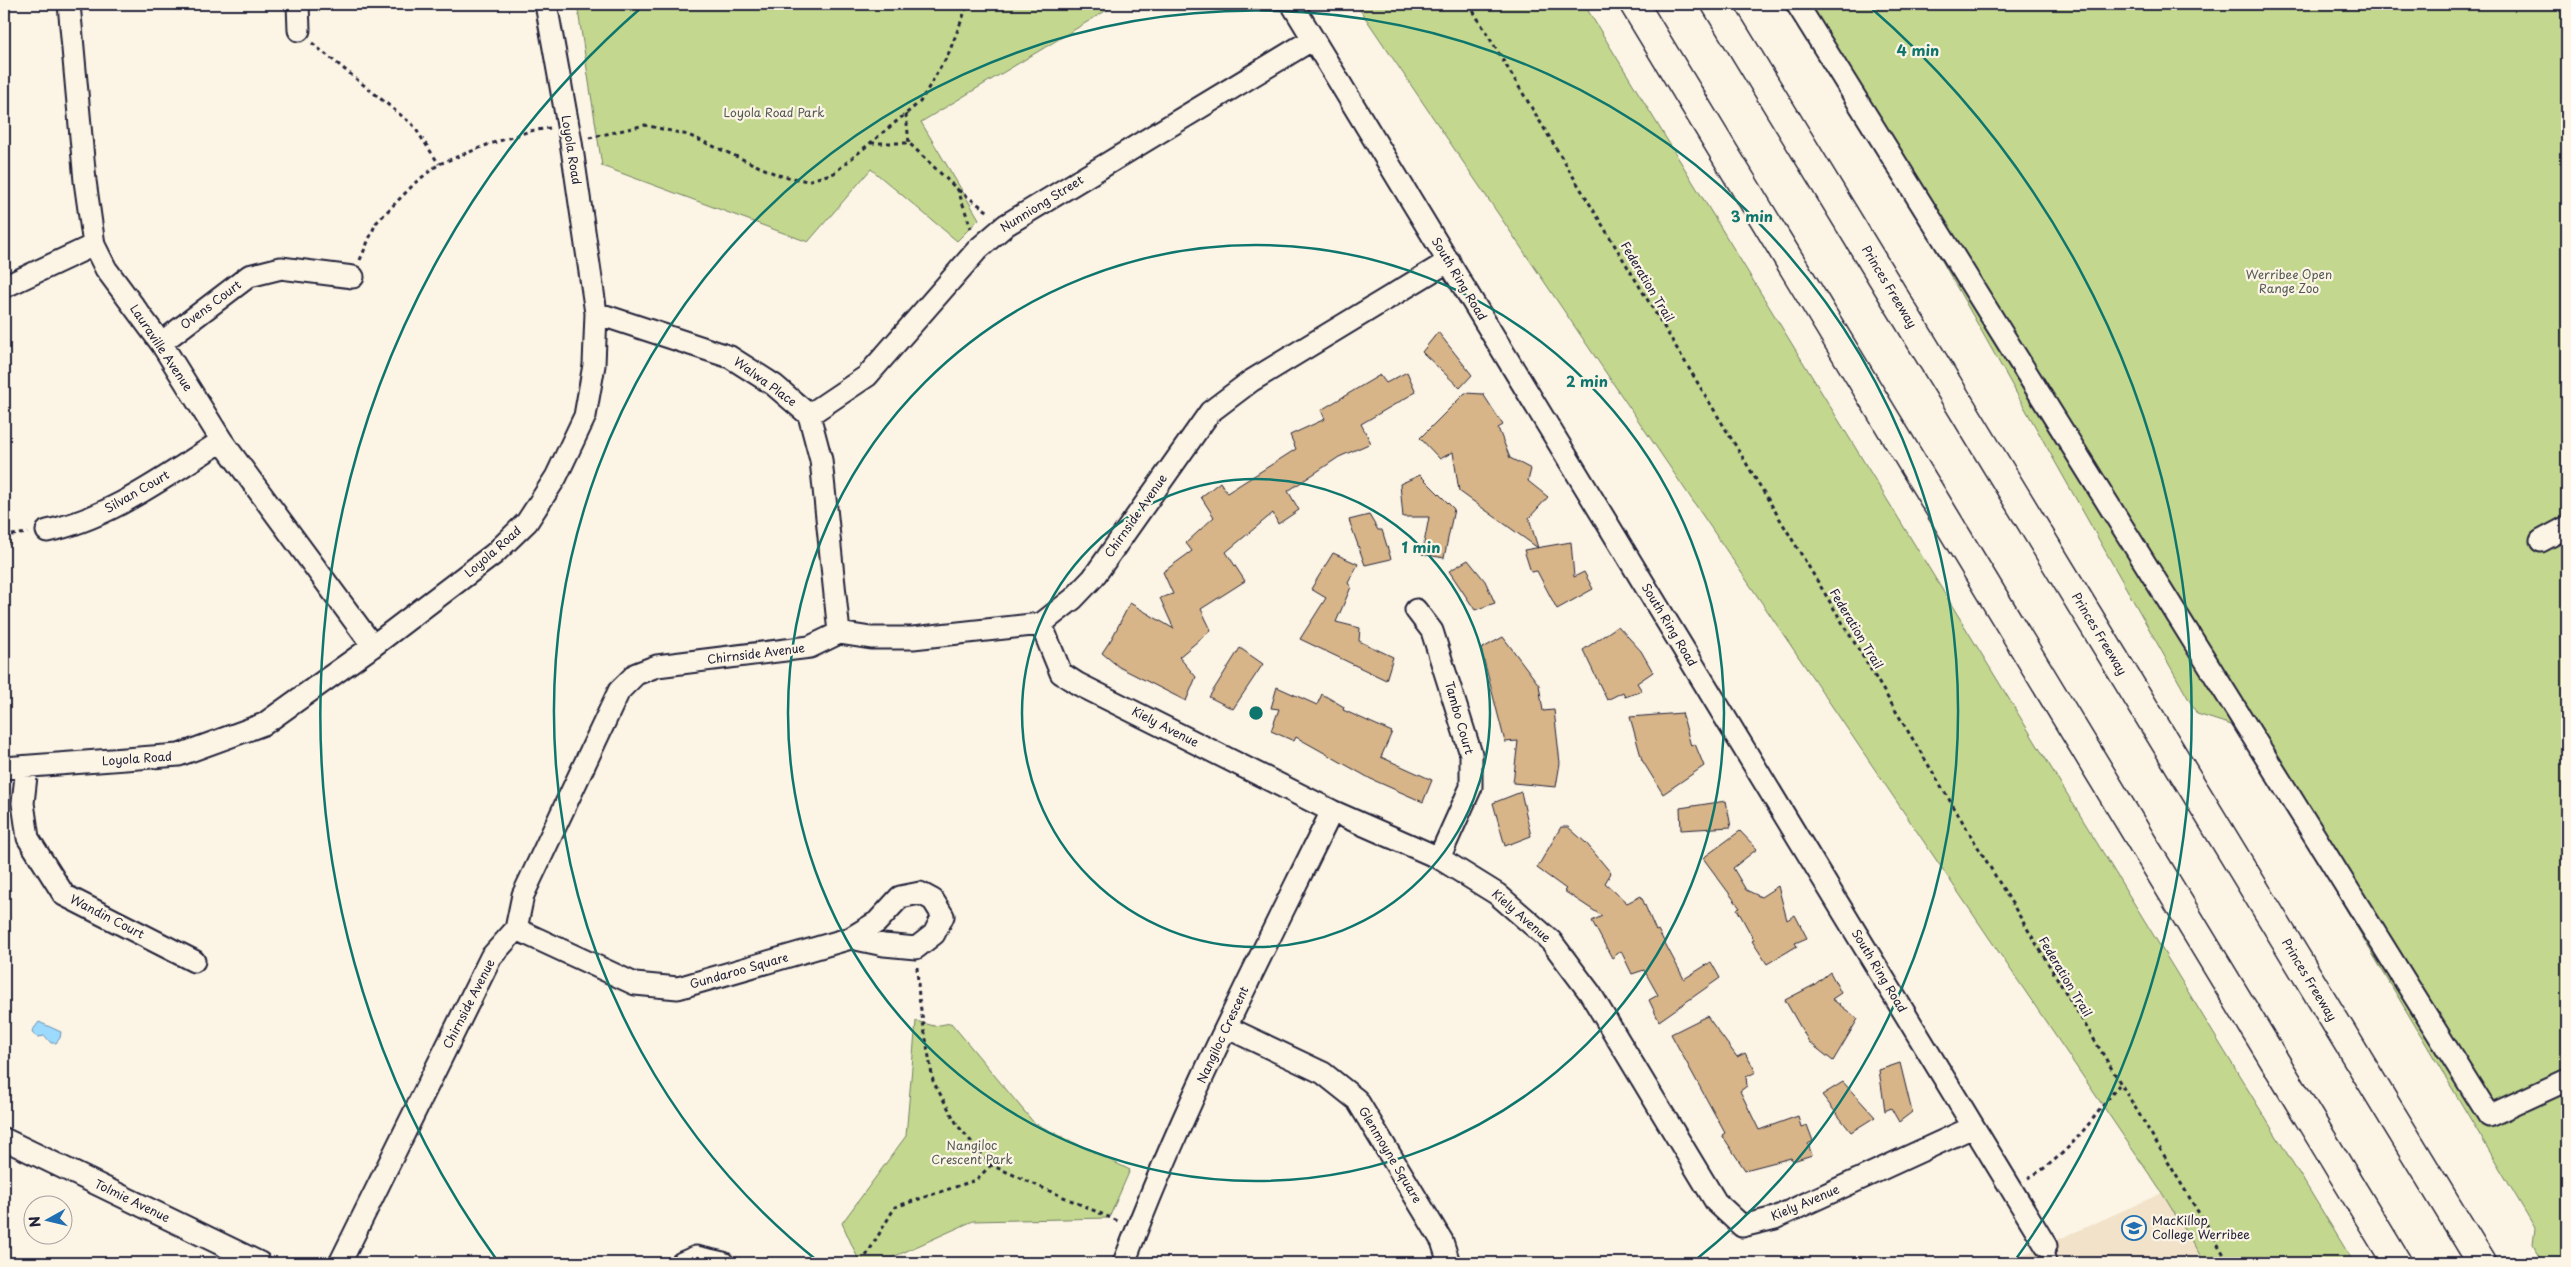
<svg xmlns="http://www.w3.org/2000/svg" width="2571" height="1267" viewBox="0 0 2571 1267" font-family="'Playpen Sans',sans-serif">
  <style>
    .built { fill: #f1e2c9 }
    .green { fill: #c3d88e; stroke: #727d64 }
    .water { fill: #9cdafe; stroke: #6b90b0 }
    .building { fill: #d7b589; stroke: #22223b }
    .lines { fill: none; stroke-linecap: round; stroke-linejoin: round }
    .service-casing { stroke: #22223b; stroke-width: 14 }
    .minor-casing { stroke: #22223b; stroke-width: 25 }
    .motorway-casing { stroke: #22223b; stroke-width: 31 }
    .path { stroke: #22223b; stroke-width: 3; stroke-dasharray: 4 4; stroke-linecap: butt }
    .service { stroke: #fcf5e5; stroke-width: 10 }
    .minor { stroke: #fcf5e5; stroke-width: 21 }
    .motorway { stroke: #fcf5e5; stroke-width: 28 }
    .ring { fill: none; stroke: #0f766e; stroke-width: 2.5 }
    .labels { text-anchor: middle; stroke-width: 4.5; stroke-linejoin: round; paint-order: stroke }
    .park-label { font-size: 12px; fill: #525954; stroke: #fcf5e5 }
    .street-label { font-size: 12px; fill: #22223b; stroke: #fcf5e5 }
    .poi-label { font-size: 12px; fill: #22223b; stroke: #fcf5e5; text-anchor: start }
    .centre { fill: #0f766e; stroke: #fcf5e5; stroke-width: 2.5 }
    .ring-label { font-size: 15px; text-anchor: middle; font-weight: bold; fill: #0f766e; stroke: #fcf5e5; stroke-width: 4.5; stroke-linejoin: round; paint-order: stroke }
  </style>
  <rect width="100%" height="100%" fill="#fcf5e5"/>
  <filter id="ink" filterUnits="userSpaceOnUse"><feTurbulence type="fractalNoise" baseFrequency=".02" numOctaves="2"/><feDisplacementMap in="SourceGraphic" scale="10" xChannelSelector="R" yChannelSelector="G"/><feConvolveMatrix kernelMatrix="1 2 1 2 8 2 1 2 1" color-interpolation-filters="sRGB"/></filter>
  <g filter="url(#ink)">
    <path class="built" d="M2162,1193L2205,1263H2006Z"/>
    <path class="green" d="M577,4H1117L921,122L979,219L957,241L871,169L808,242L602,166Z
      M1356,4H1584L2354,1263H2205L2162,1193Z
      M1787,4H2567V1263H2544L2533,1245L2535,1228L2238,727L2197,714L1896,179Z
      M10,517L7,535L10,544L4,546V519Z
      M916,1021L934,1026L951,1023L1034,1123L1130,1170L1109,1218L973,1221L880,1263H860L842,1223L906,1136Z"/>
    <path class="water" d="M39,1022L61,1032L60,1038L56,1043H51L45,1036L38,1037L34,1035L32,1031Z"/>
    <path class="building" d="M1438,332L1472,375L1460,388L1422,352Z
      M1407,372L1416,392L1361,424L1371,443L1339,457L1288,491L1299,510L1278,524L1273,513L1226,552L1245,581L1201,609L1211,630L1179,657L1196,677L1186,701L1119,667L1102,653L1112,638L1130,603L1174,629L1160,598L1173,594L1163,572L1192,551L1186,543L1214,517L1201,497L1220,482L1227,493L1296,449L1290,435L1325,419L1321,410L1380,375L1386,383Z
      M1465,393L1483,394L1503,425L1498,428L1510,458L1531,469L1528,481L1548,497L1529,518L1538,548L1459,491L1453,452L1440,459L1420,438Z
      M1420,475L1454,509L1444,558L1422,554L1429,517H1403L1400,484Z
      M1369,515L1378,530H1382L1391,559L1365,565L1349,520Z
      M1571,542L1574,577L1584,572L1593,589L1557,609L1537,571L1531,572L1524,550Z
      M1333,553L1358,564L1348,583L1351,587L1336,622L1360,628L1359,641L1393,657L1386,680L1300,639L1326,598L1311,589Z
      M1468,560L1485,581L1495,603L1475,610L1449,571Z
      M1618,626L1641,651L1653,672L1637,683L1642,691L1625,697L1623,692L1607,700L1583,650Z
      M1503,637L1539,685L1543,711L1554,710L1560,763L1556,787L1513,783L1518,741L1505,742L1481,649Z
      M1240,648L1263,664L1233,709L1209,697Z
      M1277,687L1317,705L1322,694L1344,707L1343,710L1392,732L1381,757L1432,780L1423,802L1371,779L1296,737L1294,741L1271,731L1279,709L1271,708Z
      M1682,713L1691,746L1695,744L1704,766L1663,794L1642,760L1630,717Z
      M1521,792L1531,836L1505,846L1493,803Z
      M1726,801L1731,827L1681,830L1680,808Z
      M1561,827H1568L1586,843L1611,873L1605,883L1627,903L1641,896L1656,931L1658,930L1684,979L1711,962L1720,978L1659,1021L1649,1000L1658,995L1644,970L1632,974L1621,951L1612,958L1592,921L1602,916L1564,891L1566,889L1537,868Z
      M1740,831L1757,849L1733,868L1746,890L1761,897L1778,886L1787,920L1795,915L1807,938L1795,943L1797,946L1767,964L1752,941L1754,940L1737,909L1740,908L1703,858Z
      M1830,972L1841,993L1832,999L1858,1019L1833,1061L1809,1042L1785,1000L1814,985Z
      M1707,1016L1737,1057L1745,1053L1756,1072L1746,1077L1747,1086L1740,1091L1759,1130L1798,1116L1801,1127L1807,1125L1813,1141L1808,1144L1812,1155L1793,1161L1791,1158L1745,1170L1722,1135L1725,1133L1671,1034Z
      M1900,1063L1912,1112L1899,1122L1891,1108L1885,1111L1879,1070Z
      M1843,1082L1875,1117L1851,1132L1822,1095Z"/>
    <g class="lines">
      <defs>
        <path id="service" d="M2046,1246L2051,1263"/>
        <path id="minor" d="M69,4L85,181L94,245L106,269L161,343L222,441L373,646
          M298,4L299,30
          M1292,4L2046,1246
          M1797,4L2489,1116L2567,1080
          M4,287L94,245
          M596,313L730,357L774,385L809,415L821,460L839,633
          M161,343L249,276L281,268L353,277
          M809,415L867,376L978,249L1006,225L1313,39
          M47,531C111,518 167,475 222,441
          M2541,541L2567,527
          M1416,610L1432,631L1471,754V787L1439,858
          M1041,624L1061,673L1078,684L1332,811L1439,858L1497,894L1551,941L1590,993L1716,1202L1742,1226L1775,1218L1973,1127
          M27,767L23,803L28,838L64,895L194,961
          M4,768L179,755L264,724L373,646L494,554L527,522L556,477L585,416L594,365L596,313L571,142L546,4
          M516,929L635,984L678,988L851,938L884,945L916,948L934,934L943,916L933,900L920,893L900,897L877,922L851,938
          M1226,1027L1323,1073L1357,1100L1442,1241L1449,1263
          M4,1139L260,1263
          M340,1263L491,957L516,929L523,895L619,691L636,674L657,666L810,647L839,633L871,638H913L1041,624L1073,599L1093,578L1210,412L1251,381L1449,261
          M682,1263L696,1257L723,1263
          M1124,1263C1182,1108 1259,960 1332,811"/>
        <path id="motorway" d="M1634,4L2397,1263
          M1716,4L2482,1263"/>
      </defs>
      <use href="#service" class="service-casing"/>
      <use href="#minor" class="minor-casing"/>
      <use href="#motorway" class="motorway-casing"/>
      <path class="path" d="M1469,4L2229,1263
        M312,43L413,125L439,164
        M906,114L909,143
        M589,138L645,125L688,135L778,175L807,181L834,173L920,102L948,55L968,4
        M871,143H909L958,190L971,228
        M958,190L990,213
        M360,260L376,223L416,182L439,164L487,145L530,131L550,128
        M4,536L28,533
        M917,967L919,998L933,1081L958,1126L991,1165L1120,1222
        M2028,1178C2068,1157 2092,1119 2119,1085
        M862,1263L895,1207L976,1180L991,1165"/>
      <use href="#service" class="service"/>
      <use href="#minor" class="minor"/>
      <use href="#motorway" class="motorway"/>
    </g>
  </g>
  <g class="ring">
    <circle cx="1256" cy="713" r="234"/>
    <circle cx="1256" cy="713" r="468"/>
    <path d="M819 1262A702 702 0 1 1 1693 1262"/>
    <path d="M499 1263A936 936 0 0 1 642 7M1870 7A936 936 0 0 1 2013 1263"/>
  </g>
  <defs>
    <symbol id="school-ring" viewBox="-11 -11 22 22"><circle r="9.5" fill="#fcf5e5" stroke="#1f6fb2" stroke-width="1.5"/><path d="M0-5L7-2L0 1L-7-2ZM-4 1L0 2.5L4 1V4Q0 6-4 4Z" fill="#1f6fb2"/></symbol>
  </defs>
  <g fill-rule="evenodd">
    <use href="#school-ring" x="2120" y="1214" width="28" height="28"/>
  </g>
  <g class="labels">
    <g class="park-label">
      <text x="774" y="117">Loyola Road Park</text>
      <text x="2289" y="279">Werribee Open<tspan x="2289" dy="14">Range Zoo</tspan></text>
      <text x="972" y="1150">Nangiloc<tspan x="972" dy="14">Crescent Park</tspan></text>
    </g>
    <g class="street-label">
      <text transform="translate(571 150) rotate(81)" y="4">Loyola Road</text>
      <text transform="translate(1042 204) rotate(-32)" y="4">Nunniong Street</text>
      <text transform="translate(1459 279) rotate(59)" y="4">South Ring Road</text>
      <text transform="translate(1647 282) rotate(59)" y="4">Federation Trail</text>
      <text transform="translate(1889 287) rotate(59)" y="4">Princes Freeway</text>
      <text transform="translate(211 305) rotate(-37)" y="4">Ovens Court</text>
      <text transform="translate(161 348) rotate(56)" y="4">Lauraville Avenue</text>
      <text transform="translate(765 382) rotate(36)" y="4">Walwa Place</text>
      <text transform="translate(137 492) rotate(-30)" y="4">Silvan Court</text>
      <text transform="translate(1136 516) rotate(-55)" y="4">Chirnside Avenue</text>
      <text transform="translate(493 552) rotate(-41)" y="4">Loyola Road</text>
      <text transform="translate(1669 625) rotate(59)" y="4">South Ring Road</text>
      <text transform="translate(1856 629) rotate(59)" y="4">Federation Trail</text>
      <text transform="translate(2099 634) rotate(59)" y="4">Princes Freeway</text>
      <text transform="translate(756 654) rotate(-7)" y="4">Chirnside Avenue</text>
      <text transform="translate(1459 718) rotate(74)" y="4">Tambo Court</text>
      <text transform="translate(1165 727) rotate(27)" y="4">Kiely Avenue</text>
      <text transform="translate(137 759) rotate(-4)" y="4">Loyola Road</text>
      <text transform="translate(1521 916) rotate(41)" y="4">Kiely Avenue</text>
      <text transform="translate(107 917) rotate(27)" y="4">Wandin Court</text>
      <text transform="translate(739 971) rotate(-16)" y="4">Gundaroo Square</text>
      <text transform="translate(1879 971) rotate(59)" y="4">South Ring Road</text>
      <text transform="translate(2065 977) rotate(59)" y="4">Federation Trail</text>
      <text transform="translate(2309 980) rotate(59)" y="4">Princes Freeway</text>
      <text transform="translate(469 1004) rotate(-63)" y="4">Chirnside Avenue</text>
      <text transform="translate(1223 1035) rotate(-65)" y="4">Nangiloc Crescent</text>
      <text transform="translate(1390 1155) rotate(59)" y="4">Glenmoyne Square</text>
      <text transform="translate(132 1201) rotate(26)" y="4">Tolmie Avenue</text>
      <text transform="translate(1805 1203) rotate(-23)" y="4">Kiely Avenue</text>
    </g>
    <g class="poi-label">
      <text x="2152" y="1225">MacKillop<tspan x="2152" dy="14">College Werribee</tspan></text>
    </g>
  </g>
  <circle cx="1256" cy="713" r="8" class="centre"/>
  <g class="ring-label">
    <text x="1918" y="56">4 min</text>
    <text x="1752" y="222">3 min</text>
    <text x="1587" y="387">2 min</text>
    <text x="1421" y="553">1 min</text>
  </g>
  <rect width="2571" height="1267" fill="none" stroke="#fcf5e5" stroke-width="20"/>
  <rect x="10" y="10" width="2551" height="1247" fill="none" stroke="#22223b" stroke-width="2" filter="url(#ink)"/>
  <g transform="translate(48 1220) rotate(262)"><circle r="24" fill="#fcf5e5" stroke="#a5a1a1"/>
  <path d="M0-4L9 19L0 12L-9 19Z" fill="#1f6fb2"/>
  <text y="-8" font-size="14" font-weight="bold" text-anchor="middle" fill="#22223b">N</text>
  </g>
</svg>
